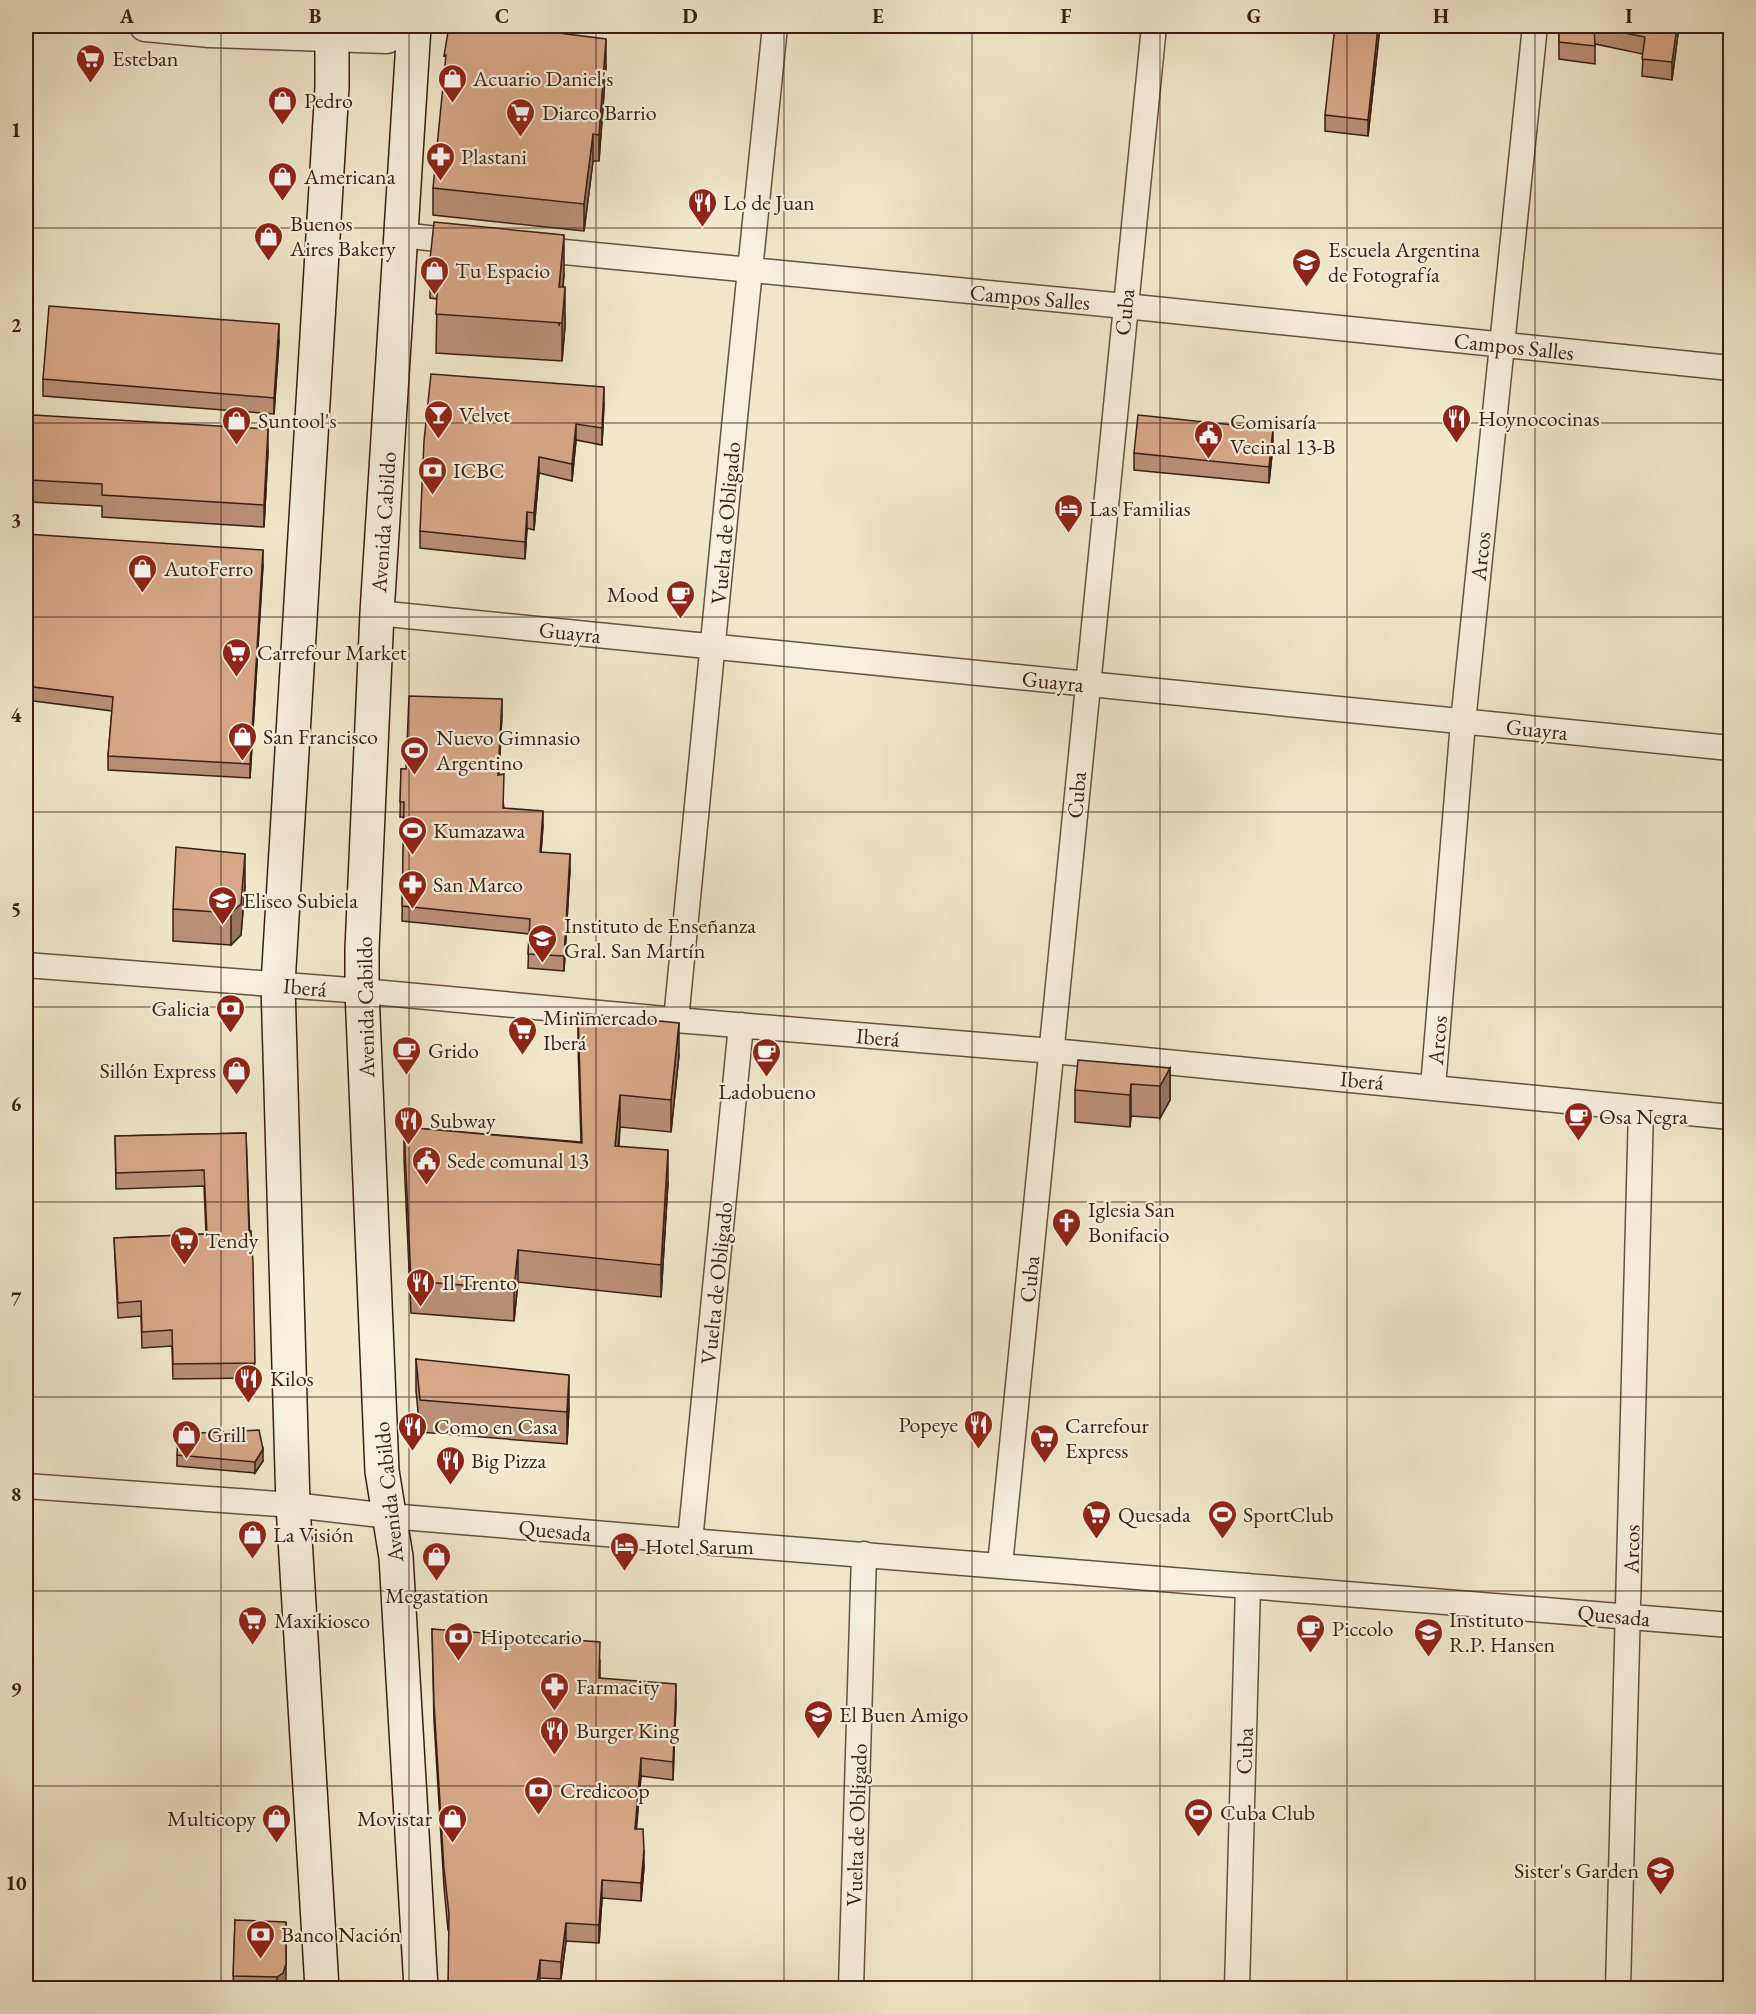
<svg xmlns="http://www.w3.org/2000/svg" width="1756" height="2014" viewBox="0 0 1756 2014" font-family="'EB Garamond',serif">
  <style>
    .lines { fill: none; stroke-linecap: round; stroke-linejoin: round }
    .minor-casing { stroke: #675042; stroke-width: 27 }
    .tertiary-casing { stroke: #675042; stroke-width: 33 }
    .secondary-casing { stroke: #391e14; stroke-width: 36 }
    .minor { stroke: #f6f0dd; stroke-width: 24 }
    .tertiary { stroke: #f6f0dd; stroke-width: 30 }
    .secondary { stroke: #f6f0dd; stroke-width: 33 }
    .wall { fill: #b99076; stroke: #391e14; stroke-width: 1.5 }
    .shaded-wall { fill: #967560; stroke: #391e14; stroke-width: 1.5 }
    .building { fill: #d7a789; stroke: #391e14; stroke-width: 1.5 }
    .grid { fill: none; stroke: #391e14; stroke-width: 1.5; stroke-opacity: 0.55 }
    .labels { text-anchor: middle; stroke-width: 4.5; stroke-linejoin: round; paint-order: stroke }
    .poi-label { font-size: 22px; fill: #391e14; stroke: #f6f0dd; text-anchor: start }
    .street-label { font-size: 22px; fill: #391e14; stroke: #f6f0dd }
    .neatline { fill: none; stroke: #391e14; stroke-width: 2 }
    .grid-label { font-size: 20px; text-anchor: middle; font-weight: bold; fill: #391e14 }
  </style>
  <rect width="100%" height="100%" fill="#f1e8cb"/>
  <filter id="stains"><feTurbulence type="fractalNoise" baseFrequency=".00333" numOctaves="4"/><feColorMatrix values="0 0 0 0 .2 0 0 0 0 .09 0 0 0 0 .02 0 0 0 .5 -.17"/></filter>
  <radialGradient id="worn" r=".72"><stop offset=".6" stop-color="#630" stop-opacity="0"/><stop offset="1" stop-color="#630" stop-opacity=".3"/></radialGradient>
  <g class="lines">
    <defs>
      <path id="minor" d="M401,235L465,242
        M533,249L1125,306L1730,368
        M377,613L1730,748
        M26,965L362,991L676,1020L1053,1051L1730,1117
        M676,1020C710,689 739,357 775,26
        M1433,1087L1463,722L1535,26
        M26,1486L293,1505L389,1516L690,1541L1730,1625
        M690,1541L741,1025
        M1000,1565C1053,1052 1101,539 1154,26
        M851,1988L864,1554
        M1237,1988L1248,1586
        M1618,1988L1641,1109"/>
      <path id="tertiary" d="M145,26L210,32L387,38L404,26"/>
      <path id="secondary" d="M414,26L377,613L362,949V991L382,1471L396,1557L421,1988
        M322,1988L293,1505L278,984L332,87V26"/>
    </defs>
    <use href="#minor" class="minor-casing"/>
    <use href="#tertiary" class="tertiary-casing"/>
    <use href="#secondary" class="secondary-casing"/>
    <use href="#minor" class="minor"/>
    <use href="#tertiary" class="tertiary"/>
    <use href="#secondary" class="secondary"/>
  </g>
  <path class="wall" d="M529,26V30L606,66L599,161H593L584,231L433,215V188Z
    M1380,26L1368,136L1325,131V115Z
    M1559,26H1679L1672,80L1642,76L1643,54L1595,44V64L1559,59Z
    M430,260L564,274L563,287L565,326L562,361L436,353L437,299L430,298Z
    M279,341L274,414L43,396V379Z
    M604,404L602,445L576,440L572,481L539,473L534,530L527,528L525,559L420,548V531Z
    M1273,445L1269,483L1134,470V453Z
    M268,451L264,527L102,517V506L30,502V480Z
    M26,534L263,565L250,778L108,770V756L112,711L26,700Z
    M502,714L499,775L504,808L543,825L541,852L570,869L564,971L528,968L529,934L402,921L404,817H400L401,769H406Z
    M245,886L241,935L231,945L173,941V909Z
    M578,1013L679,1055L671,1132L620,1127L619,1146L668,1182L661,1297L518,1282L514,1321L411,1313L404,1159V1127L581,1142L578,1045Z
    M1170,1068V1100L1160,1118L1131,1116L1130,1127L1075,1122V1090Z
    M246,1133L255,1378L173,1379L172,1346L142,1348L141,1316L118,1318L114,1238L206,1234L204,1186L116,1189L115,1136Z
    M416,1359L569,1407L567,1444L420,1432L416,1391Z
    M177,1455L263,1461L255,1473L177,1466Z
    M432,1629L600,1660V1678L676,1702L673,1780L641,1776L636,1829L644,1867L641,1901L602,1898L599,1943L566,1941L561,1979L540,1978L448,1930L444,1887L434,1721Z
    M235,1920L286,1981L284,1989H233Z"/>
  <path class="shaded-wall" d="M1378,26H1380L1368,136V120Z
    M1677,26H1679L1672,80V62Z
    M606,39V66L599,161V135Z
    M593,134V161L584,231V204Z
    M564,235V274L559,326V287Z
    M565,287V326L562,361V323Z
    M279,324V341L274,414V398Z
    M604,387V404L602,445V428Z
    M576,424V440L572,481V464Z
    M268,429V451L264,527V505Z
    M1273,429V445L1269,483V467Z
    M539,457V473L534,530V513Z
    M527,512V528L525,559V542Z
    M263,550V565L250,778V764Z
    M502,699V714L498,790V775Z
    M543,811V825L540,867V852Z
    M245,854V886L241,935L231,945V913Z
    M570,854V869L564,971V956Z
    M679,1023V1055L671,1132V1100Z
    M1170,1068V1100L1160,1118V1086Z
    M1131,1084V1116L1130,1127V1095Z
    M620,1095V1127L615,1177V1146Z
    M668,1150V1182L661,1297V1265Z
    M518,1250V1282L514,1321V1289Z
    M569,1375V1407L567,1444V1412Z
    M263,1449V1461L255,1473V1462Z
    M676,1684V1702L673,1780V1762Z
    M641,1758V1776L635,1846V1829Z
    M644,1850V1867L641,1901V1883Z
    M602,1880V1898L599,1943V1925Z
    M286,1922V1981L284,1989H277V1977Z
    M566,1923V1941L561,1979V1962Z
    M540,1960V1978L539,1989H536Z"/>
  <path class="building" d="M449,26H528L527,29L606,39L599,135L593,134L584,204L433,188L446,55L444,56Z
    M1335,26H1378L1368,120L1325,115Z
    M1559,26H1677L1672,62L1642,59L1645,37L1594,27L1595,46L1559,42Z
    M434,222L564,235L559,287H565L562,323L436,314L439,260H430Z
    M49,306L279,324L274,398L43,379Z
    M431,374L604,387L602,428L576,424L572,464L539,457L534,513L527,512L525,542L420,531L424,441Z
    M33,415L268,429L264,505L102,495V484L30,480Z
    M1138,415L1273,429L1269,467L1134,453Z
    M26,534L263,550L250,764L108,756L113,697L26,686Z
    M409,696L502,699L498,775L504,774L503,808L543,811L540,852L570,854L564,956L528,954L530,919L402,906L404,802H400L401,769H406Z
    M176,847L245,854L241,904L231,913L173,909Z
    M578,1013L679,1023L671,1100L620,1095L615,1146L668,1150L661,1265L518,1250L514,1289L411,1281L404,1127L582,1143Z
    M1078,1060L1170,1068L1160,1086L1131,1084L1130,1095L1075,1090Z
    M246,1133L249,1232L251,1231L253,1263L255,1363L173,1364L172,1330L142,1332L141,1301L118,1303L114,1238L207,1234L204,1170L116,1173L115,1136Z
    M416,1359L569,1375L567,1412L420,1400Z
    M259,1430L263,1449L255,1462L177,1455L178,1434Z
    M432,1629L600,1642L599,1678L676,1684L673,1762L641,1758L635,1829H643L644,1850L641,1883L602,1880L599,1925L566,1923L561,1962L540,1960L536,1989H448L449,1914L444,1869L434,1704Z
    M235,1920L286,1922V1964L283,1973L277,1977L233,1976Z"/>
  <path class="grid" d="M221,26V1988M409,26V1988M596,26V1988M784,26V1988M972,26V1988M1160,26V1988M1347,26V1988M1535,26V1988M26,228H1730M26,423H1730M26,617H1730M26,812H1730M26,1007H1730M26,1202H1730M26,1397H1730M26,1591H1730M26,1786H1730"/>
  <defs>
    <symbol id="supermarket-pin" viewBox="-11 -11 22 30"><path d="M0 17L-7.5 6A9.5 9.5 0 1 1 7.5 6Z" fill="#8f2418" stroke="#f6f0dd"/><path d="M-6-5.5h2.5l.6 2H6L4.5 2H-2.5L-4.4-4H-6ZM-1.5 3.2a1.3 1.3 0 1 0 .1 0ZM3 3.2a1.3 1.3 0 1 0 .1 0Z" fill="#fff"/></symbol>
    <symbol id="shop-pin" viewBox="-11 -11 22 30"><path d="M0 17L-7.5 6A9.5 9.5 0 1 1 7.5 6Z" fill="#8f2418" stroke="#f6f0dd"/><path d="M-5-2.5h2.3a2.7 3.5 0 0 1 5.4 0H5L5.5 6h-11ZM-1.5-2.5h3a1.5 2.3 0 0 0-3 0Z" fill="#fff"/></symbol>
    <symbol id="pharmacy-pin" viewBox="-11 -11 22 30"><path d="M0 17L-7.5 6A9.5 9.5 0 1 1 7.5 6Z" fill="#8f2418" stroke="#f6f0dd"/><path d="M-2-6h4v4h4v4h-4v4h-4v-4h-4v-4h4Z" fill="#fff"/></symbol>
    <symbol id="restaurant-pin" viewBox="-11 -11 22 30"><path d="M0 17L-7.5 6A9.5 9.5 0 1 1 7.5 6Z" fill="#8f2418" stroke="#f6f0dd"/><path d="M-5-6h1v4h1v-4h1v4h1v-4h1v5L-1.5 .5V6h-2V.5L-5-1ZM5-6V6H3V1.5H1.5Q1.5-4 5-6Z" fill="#fff"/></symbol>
    <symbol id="school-pin" viewBox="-11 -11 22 30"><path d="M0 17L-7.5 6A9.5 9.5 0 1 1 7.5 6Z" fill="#8f2418" stroke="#f6f0dd"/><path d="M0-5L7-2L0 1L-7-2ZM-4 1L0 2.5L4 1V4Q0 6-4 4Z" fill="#fff"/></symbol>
    <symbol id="bar-pin" viewBox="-11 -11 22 30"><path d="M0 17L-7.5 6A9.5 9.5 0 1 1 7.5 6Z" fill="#8f2418" stroke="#f6f0dd"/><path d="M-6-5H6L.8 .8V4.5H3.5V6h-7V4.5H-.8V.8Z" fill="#fff"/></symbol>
    <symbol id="civic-pin" viewBox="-11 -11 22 30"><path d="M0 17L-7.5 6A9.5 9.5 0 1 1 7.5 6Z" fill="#8f2418" stroke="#f6f0dd"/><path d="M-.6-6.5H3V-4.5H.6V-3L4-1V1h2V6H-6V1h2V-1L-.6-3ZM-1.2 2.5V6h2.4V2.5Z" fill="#fff"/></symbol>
    <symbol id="bank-pin" viewBox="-11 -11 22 30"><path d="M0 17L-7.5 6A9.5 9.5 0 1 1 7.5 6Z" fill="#8f2418" stroke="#f6f0dd"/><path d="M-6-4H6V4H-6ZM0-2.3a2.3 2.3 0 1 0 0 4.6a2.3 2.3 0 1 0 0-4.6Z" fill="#fff"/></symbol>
    <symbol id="hotel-pin" viewBox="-11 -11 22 30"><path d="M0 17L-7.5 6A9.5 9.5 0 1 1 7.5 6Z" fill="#8f2418" stroke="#f6f0dd"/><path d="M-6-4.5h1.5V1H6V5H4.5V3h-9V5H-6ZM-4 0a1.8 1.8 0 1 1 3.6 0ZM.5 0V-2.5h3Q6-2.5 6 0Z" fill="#fff"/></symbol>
    <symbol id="cafe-pin" viewBox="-11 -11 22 30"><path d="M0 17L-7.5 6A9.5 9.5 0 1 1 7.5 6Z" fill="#8f2418" stroke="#f6f0dd"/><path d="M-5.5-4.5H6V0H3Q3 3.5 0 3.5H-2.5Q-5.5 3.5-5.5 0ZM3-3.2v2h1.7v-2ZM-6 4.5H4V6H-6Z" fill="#fff"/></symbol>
    <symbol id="stadium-pin" viewBox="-11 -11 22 30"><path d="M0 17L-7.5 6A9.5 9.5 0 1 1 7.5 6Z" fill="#8f2418" stroke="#f6f0dd"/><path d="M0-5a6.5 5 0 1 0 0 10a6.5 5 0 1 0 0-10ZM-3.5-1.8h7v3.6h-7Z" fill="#fff"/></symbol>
    <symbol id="church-pin" viewBox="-11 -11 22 30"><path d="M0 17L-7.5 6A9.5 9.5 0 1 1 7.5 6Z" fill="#8f2418" stroke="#f6f0dd"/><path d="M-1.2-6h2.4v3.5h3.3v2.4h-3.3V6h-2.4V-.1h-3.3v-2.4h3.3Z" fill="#fff"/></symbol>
  </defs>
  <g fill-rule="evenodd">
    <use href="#supermarket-pin" x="74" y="42" width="33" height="45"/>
    <use href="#shop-pin" x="436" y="62" width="33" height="45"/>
    <use href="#shop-pin" x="266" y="84" width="33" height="45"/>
    <use href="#supermarket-pin" x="504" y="96" width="33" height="45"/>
    <use href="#pharmacy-pin" x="424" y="140" width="33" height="45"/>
    <use href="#shop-pin" x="266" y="160" width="33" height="45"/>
    <use href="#restaurant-pin" x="686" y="186" width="33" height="45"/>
    <use href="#shop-pin" x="252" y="220" width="33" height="45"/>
    <use href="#school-pin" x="1290" y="246" width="33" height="45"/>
    <use href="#shop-pin" x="418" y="254" width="33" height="45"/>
    <use href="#bar-pin" x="422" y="398" width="33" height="45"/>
    <use href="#restaurant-pin" x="1440" y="402" width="33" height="45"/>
    <use href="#shop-pin" x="220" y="404" width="33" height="45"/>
    <use href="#civic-pin" x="1192" y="418" width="33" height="45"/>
    <use href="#bank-pin" x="416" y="454" width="33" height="45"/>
    <use href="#hotel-pin" x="1052" y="492" width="33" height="45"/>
    <use href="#shop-pin" x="126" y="552" width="33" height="45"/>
    <use href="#cafe-pin" x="664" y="578" width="33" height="45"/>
    <use href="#supermarket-pin" x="220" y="636" width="33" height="45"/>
    <use href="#shop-pin" x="226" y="720" width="33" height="45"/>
    <use href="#stadium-pin" x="398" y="734" width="33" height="45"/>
    <use href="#stadium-pin" x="396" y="814" width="33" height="45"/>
    <use href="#pharmacy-pin" x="396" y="868" width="33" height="45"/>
    <use href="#school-pin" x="206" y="884" width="33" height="45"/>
    <use href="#school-pin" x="526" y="922" width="33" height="45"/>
    <use href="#bank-pin" x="214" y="992" width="33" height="45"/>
    <use href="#supermarket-pin" x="506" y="1014" width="33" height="45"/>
    <use href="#cafe-pin" x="390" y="1034" width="33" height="45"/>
    <use href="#cafe-pin" x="750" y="1036" width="33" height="45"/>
    <use href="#shop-pin" x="220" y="1054" width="33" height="45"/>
    <use href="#cafe-pin" x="1562" y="1100" width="33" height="45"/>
    <use href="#restaurant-pin" x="392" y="1104" width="33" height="45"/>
    <use href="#civic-pin" x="410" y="1144" width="33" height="45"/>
    <use href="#church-pin" x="1050" y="1206" width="33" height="45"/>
    <use href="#supermarket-pin" x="168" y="1224" width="33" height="45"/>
    <use href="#restaurant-pin" x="404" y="1266" width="33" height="45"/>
    <use href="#restaurant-pin" x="232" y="1362" width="33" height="45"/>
    <use href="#restaurant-pin" x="962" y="1408" width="33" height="45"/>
    <use href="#restaurant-pin" x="396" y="1410" width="33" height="45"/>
    <use href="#shop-pin" x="170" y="1418" width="33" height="45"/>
    <use href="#supermarket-pin" x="1028" y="1422" width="33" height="45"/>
    <use href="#restaurant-pin" x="434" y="1444" width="33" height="45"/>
    <use href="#supermarket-pin" x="1080" y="1498" width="33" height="45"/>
    <use href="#stadium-pin" x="1206" y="1498" width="33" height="45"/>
    <use href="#shop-pin" x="236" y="1518" width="33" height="45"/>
    <use href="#hotel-pin" x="608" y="1530" width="33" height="45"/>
    <use href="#shop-pin" x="420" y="1540" width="33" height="45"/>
    <use href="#supermarket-pin" x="236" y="1604" width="33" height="45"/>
    <use href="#cafe-pin" x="1294" y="1612" width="33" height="45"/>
    <use href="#school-pin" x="1412" y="1616" width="33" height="45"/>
    <use href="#bank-pin" x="442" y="1620" width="33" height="45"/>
    <use href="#pharmacy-pin" x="538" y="1670" width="33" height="45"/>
    <use href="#school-pin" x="802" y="1698" width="33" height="45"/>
    <use href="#restaurant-pin" x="538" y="1714" width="33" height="45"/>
    <use href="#bank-pin" x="522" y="1774" width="33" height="45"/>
    <use href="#stadium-pin" x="1182" y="1796" width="33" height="45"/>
    <use href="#shop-pin" x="260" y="1802" width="33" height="45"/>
    <use href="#shop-pin" x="436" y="1802" width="33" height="45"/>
    <use href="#school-pin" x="1644" y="1854" width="33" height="45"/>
    <use href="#bank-pin" x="244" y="1918" width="33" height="45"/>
  </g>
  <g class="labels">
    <g class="poi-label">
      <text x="112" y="66">Esteban</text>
      <text x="473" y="86">Acuario Daniel's</text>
      <text x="304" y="108">Pedro</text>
      <text x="542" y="120">Diarco Barrio</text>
      <text x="461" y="164">Plastani</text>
      <text x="304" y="184">Americana</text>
      <text x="723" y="210">Lo de Juan</text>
      <text x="290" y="231">Buenos<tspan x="290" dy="25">Aires Bakery</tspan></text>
      <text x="1328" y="257">Escuela Argentina<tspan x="1328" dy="25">de Fotografía</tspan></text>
      <text x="455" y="278">Tu Espacio</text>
      <text x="459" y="422">Velvet</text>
      <text x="1478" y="426">Hoynococinas</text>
      <text x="258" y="428">Suntool's</text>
      <text x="1230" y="429">Comisaría<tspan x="1230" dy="25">Vecinal 13-B</tspan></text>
      <text x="453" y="478">ICBC</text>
      <text x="1089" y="516">Las Familias</text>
      <text x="164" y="576">AutoFerro</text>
      <text x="659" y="602" text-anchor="end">Mood</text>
      <text x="257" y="660">Carrefour Market</text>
      <text x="263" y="744">San Francisco</text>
      <text x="436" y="745">Nuevo Gimnasio<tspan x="436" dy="25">Argentino</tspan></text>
      <text x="433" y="838">Kumazawa</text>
      <text x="433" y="892">San Marco</text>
      <text x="243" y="908">Eliseo Subiela</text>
      <text x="564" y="933">Instituto de Enseñanza<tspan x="564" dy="25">Gral. San Martín</tspan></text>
      <text x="210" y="1016" text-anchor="end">Galicia</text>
      <text x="543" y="1025">Minimercado<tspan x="543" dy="25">Iberá</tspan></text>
      <text x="428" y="1058">Grido</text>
      <text x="216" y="1078" text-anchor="end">Sillón Express</text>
      <text x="767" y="1099" text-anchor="middle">Ladobueno</text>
      <text x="1599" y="1124">Osa Negra</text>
      <text x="430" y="1128">Subway</text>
      <text x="447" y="1168">Sede comunal 13</text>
      <text x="1088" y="1217">Iglesia San<tspan x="1088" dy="25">Bonifacio</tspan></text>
      <text x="205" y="1248">Tendy</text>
      <text x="442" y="1290">Il Trento</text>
      <text x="270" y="1386">Kilos</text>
      <text x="958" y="1432" text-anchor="end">Popeye</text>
      <text x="1065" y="1433">Carrefour<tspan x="1065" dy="25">Express</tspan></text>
      <text x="434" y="1434">Como en Casa</text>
      <text x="207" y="1442">Grill</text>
      <text x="471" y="1468">Big Pizza</text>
      <text x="1118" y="1522">Quesada</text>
      <text x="1243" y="1522">SportClub</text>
      <text x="273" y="1542">La Visión</text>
      <text x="645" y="1554">Hotel Sarum</text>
      <text x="437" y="1603" text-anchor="middle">Megastation</text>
      <text x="1449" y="1627">Instituto<tspan x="1449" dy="25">R.P. Hansen</tspan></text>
      <text x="274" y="1628">Maxikiosco</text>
      <text x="1332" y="1636">Piccolo</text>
      <text x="480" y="1644">Hipotecario</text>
      <text x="576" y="1694">Farmacity</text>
      <text x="839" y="1722">El Buen Amigo</text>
      <text x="576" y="1738">Burger King</text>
      <text x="560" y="1798">Credicoop</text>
      <text x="1220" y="1820">Cuba Club</text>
      <text x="256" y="1826" text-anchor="end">Multicopy</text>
      <text x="432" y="1826" text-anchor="end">Movistar</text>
      <text x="1639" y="1878" text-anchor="end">Sister's Garden</text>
      <text x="281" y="1942">Banco Nación</text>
    </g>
    <g class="street-label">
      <text transform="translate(1030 297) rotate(5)" y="8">Campos Salles</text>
      <text transform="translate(1124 312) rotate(-84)" y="8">Cuba</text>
      <text transform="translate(1514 346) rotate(6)" y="8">Campos Salles</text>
      <text transform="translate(383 522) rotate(-86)" y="8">Avenida Cabildo</text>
      <text transform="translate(725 523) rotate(-85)" y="8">Vuelta de Obligado</text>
      <text transform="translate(1480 556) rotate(-84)" y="8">Arcos</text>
      <text transform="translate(570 632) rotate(6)" y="8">Guayra</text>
      <text transform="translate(1053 681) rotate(6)" y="8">Guayra</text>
      <text transform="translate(1537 729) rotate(6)" y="8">Guayra</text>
      <text transform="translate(1076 795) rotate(-85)" y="8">Cuba</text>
      <text transform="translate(305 987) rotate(5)" y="8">Iberá</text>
      <text transform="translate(365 1007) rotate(-91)" y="8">Avenida Cabildo</text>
      <text transform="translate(878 1037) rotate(5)" y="8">Iberá</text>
      <text transform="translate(1437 1040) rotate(-85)" y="8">Arcos</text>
      <text transform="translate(1362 1080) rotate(5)" y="8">Iberá</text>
      <text transform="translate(1029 1279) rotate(-84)" y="8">Cuba</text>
      <text transform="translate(716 1283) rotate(-84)" y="8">Vuelta de Obligado</text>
      <text transform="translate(388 1492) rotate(-96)" y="8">Avenida Cabildo</text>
      <text transform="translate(555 1530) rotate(5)" y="8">Quesada</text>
      <text transform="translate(1631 1549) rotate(-89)" y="8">Arcos</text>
      <text transform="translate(1614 1615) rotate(5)" y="8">Quesada</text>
      <text transform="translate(1244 1751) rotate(-88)" y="8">Cuba</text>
      <text transform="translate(856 1825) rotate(-88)" y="8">Vuelta de Obligado</text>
    </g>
  </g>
  <rect width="1756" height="2014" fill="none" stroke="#f1e8cb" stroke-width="66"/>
  <rect x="33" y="33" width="1690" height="1948" class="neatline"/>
  <g class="grid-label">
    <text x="127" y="23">A</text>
    <text x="315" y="23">B</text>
    <text x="502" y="23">C</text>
    <text x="690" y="23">D</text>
    <text x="878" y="23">E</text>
    <text x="1066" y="23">F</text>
    <text x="1254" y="23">G</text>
    <text x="1441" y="23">H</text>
    <text x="1629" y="23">I</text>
    <text x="16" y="137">1</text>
    <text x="16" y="332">2</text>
    <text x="16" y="527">3</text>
    <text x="16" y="722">4</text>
    <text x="16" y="916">5</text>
    <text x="16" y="1111">6</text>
    <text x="16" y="1306">7</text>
    <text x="16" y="1501">8</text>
    <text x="16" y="1696">9</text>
    <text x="16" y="1890">10</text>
  </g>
  <rect width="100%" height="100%" filter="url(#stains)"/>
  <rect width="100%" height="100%" fill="url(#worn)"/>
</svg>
